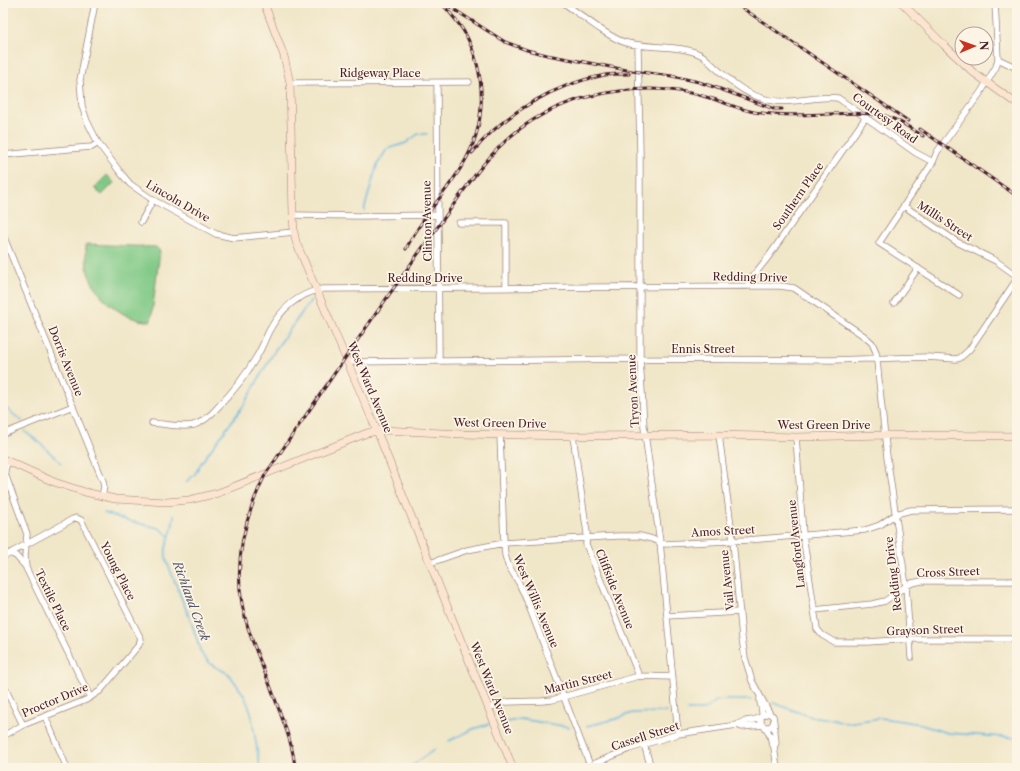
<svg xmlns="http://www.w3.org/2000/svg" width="1020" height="771" viewBox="0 0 1020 771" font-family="'Libre Caslon Text',serif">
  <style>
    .green { fill: #7fc986; stroke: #647458 }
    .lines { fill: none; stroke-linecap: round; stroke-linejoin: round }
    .stream { stroke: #64b6df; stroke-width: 1.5 }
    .street-casing { stroke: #9d827a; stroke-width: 7 }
    .secondary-casing { stroke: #9d827a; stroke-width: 8 }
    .street { stroke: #fff; stroke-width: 5.5 }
    .secondary { stroke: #fce5d0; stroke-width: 7 }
    .rail-casing { stroke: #4a1f2b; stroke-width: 3 }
    .rail { stroke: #fcf5e5; stroke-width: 1.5; stroke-dasharray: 4.5; stroke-linecap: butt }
    .labels { text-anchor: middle; stroke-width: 3.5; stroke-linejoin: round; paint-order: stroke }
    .street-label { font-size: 11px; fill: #4a1f2b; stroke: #fcf5e5 }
    .water-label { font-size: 12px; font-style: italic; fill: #53546a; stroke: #fcf5e5 }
  </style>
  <rect width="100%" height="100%" fill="#fcf5e5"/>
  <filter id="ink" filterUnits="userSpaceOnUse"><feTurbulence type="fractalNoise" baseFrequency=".025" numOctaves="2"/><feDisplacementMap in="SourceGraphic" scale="8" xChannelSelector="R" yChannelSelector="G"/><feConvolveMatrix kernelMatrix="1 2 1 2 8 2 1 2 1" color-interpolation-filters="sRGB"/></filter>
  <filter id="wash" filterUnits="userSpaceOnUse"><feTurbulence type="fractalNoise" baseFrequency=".012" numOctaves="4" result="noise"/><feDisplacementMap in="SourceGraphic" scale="16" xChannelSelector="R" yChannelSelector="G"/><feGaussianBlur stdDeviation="0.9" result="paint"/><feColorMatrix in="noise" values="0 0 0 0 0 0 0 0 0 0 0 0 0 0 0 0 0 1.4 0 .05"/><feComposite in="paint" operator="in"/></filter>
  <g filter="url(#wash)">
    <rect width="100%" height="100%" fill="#f0e6c8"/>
    <path class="green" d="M107,175L114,183L102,195L94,188Z
      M86,244L156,247L160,251L151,321C146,321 141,321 136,319C115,313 94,293 88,272C86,263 86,254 86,244Z"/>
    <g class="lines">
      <path class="stream" d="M364,210L377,165L387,149L406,143L418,134H427
        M3,404L8,410L22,421
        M24,431L40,443L61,463
        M186,482L195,474L201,463L244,405L275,350L311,300
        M104,513L129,521L159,528L169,536
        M174,515C173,520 173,524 172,528C169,543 163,545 167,562L193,627L201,653L206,659L212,665L229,674L244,695L251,712L260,768
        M773,703L812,717L823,719H834L846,723L881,718L915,723L948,733L1017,738
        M687,710H703L716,701L723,700H751
        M502,723L521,719L569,727
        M587,726L616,719L632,713L666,712
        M449,741L473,729L489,724
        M409,768L435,749"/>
    </g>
  </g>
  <g filter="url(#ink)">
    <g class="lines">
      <defs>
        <path id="street" d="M95,3L80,80L82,106L87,121L98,143L120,172L130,184L153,200L216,234L234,238L294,232
          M564,3C580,14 610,39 627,43C650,49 683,44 703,56C729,81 753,105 792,101C808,100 822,96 838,98L916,153L933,162
          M638,46L640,154V359L644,427L660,542L678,734
          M998,59L1017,68
          M290,83L469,82
          M437,83L439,360
          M3,155L79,148L92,147L98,143
          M904,206L957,242L996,261L1017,276
          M293,215L359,216L437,215
          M141,222L153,200
          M459,223H506V288
          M3,235L103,481L104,487L102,496
          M747,286L750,280L769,256L866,117
          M959,295L879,243L933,162L937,152L981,92L996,67L998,59L995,3
          M894,303L918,268
          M348,362L640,359L832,360L927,357L956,359L960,358L969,350L1017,279
          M152,423C165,424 181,428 194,425C204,422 212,414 218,407C234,391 246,375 257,356C262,348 265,339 269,331C280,310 298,294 322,289L747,286H780L794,288L864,336L872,343L876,352L887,457L906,586L911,657
          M3,434L73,406
          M500,435L504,543L505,555L508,565L519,583L527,601L591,768
          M719,435L733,541L742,638L745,658L752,681L770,714
          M573,436L587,533L586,544L639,676
          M796,437L803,535L816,622L817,629L822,635L834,642H868L910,639H1017
          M8,461L5,469V474L27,534L25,556L26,568L90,697
          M10,553L16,556L25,566
          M3,557L73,519L76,518L81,520L141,639L138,646L100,691L86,700L23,725L3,736
          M430,563L467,550L504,543L618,536H640L652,539L665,544L748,540L865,530L880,525L896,514L911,510L1017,509
          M814,610L872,604L885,601L906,586L912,583L922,581H1017
          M667,616L740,612
          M3,684L23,725
          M760,698C759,704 763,709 762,716
          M489,708L506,702L542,701L552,700L639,676L673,677
          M45,716L67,768
          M774,723L776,743L774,747L777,768
          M737,725C744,719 752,722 759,718C763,716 764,714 768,713L773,716L774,723L770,727H765L761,724V717
          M765,727C771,733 770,741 774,747
          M644,744L651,768
          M584,768L629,749L678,734L737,725L742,727L762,725"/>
        <path id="secondary" d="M264,3L284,56L290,83L293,215L294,232L296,242L377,431L472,668L513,768
          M902,3L944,45L974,73L1017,104
          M3,459L54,482L85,492L115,499L166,502L189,500L218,493L367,433L383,430L462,434L573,436L719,435L796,437L885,435L1017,436"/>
      </defs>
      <use href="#street" class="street-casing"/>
      <use href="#secondary" class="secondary-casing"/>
      <use href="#street" class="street"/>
      <use href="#secondary" class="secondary"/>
      <defs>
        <path id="rail" d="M444,3L505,42L527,50L547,55L632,71L672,76L699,82L720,89L774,109H782
          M735,3L908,121
          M920,129L1017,196
          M472,153C504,113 555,84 605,75C613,74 621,74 629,74
          M406,249C421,218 445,194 462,166C487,126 487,76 466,35C460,24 452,15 444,6
          M295,768C293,743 282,719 274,696C263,666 248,636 242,604C234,560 246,514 265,475C320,395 374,314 431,236C459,199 483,156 521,128C550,107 584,95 620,91C651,87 683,89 713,99C729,104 745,112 762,113C784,116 807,115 830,114C847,113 864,112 881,115C896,118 910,128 923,136"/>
      </defs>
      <use href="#rail" class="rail-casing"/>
      <use href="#rail" class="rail"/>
    </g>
  </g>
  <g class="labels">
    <g class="street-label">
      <text x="380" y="77">Ridgeway Place</text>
      <text transform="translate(885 118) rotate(36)" y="4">Courtesy Road</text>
      <text transform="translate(798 196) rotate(-55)" y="4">Southern Place</text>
      <text transform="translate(178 201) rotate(30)" y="4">Lincoln Drive</text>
      <text transform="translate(427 221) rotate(-91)" y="4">Clinton Avenue</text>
      <text transform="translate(945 221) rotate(33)" y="4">Millis Street</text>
      <text transform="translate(750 277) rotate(1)" y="4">Redding Drive</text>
      <text x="425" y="282">Redding Drive</text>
      <text x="703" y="353">Ennis Street</text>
      <text transform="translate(66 361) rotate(68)" y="4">Dorris Avenue</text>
      <text transform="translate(370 387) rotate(67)" y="4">West Ward Avenue</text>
      <text transform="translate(633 391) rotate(-93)" y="4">Tryon Avenue</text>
      <text transform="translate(500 423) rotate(1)" y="4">West Green Drive</text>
      <text x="824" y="429">West Green Drive</text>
      <text transform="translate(723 531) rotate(-3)" y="4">Amos Street</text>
      <text transform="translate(796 544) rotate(-96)" y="4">Langford Avenue</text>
      <text transform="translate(118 571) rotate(63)" y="4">Young Place</text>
      <text transform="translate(948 572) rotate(-2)" y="4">Cross Street</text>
      <text transform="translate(893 574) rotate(-97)" y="4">Redding Drive</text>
      <text transform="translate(727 580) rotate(-96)" y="4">Vail Avenue</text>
      <text transform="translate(615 589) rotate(68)" y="4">Cliffside Avenue</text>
      <text transform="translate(53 600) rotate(64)" y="4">Textile Place</text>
      <text transform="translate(536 601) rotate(67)" y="4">West Willis Avenue</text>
      <text transform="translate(925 630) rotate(-2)" y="4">Grayson Street</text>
      <text transform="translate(578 682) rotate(-14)" y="4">Martin Street</text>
      <text transform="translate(492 688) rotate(68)" y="4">West Ward Avenue</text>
      <text transform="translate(55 700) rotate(-23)" y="4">Proctor Drive</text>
      <text transform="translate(645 736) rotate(-18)" y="4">Cassell Street</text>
    </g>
    <g class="water-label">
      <text transform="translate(191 601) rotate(70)" y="4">Richland Creek</text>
    </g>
  </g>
  <rect width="1020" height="771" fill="none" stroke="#fcf5e5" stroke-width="16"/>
  <g transform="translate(974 46) rotate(88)"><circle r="19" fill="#fcf5e5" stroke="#b59f9b"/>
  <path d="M0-3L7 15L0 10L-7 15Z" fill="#c8321e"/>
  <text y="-6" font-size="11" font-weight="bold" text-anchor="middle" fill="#4a1f2b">N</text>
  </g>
</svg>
